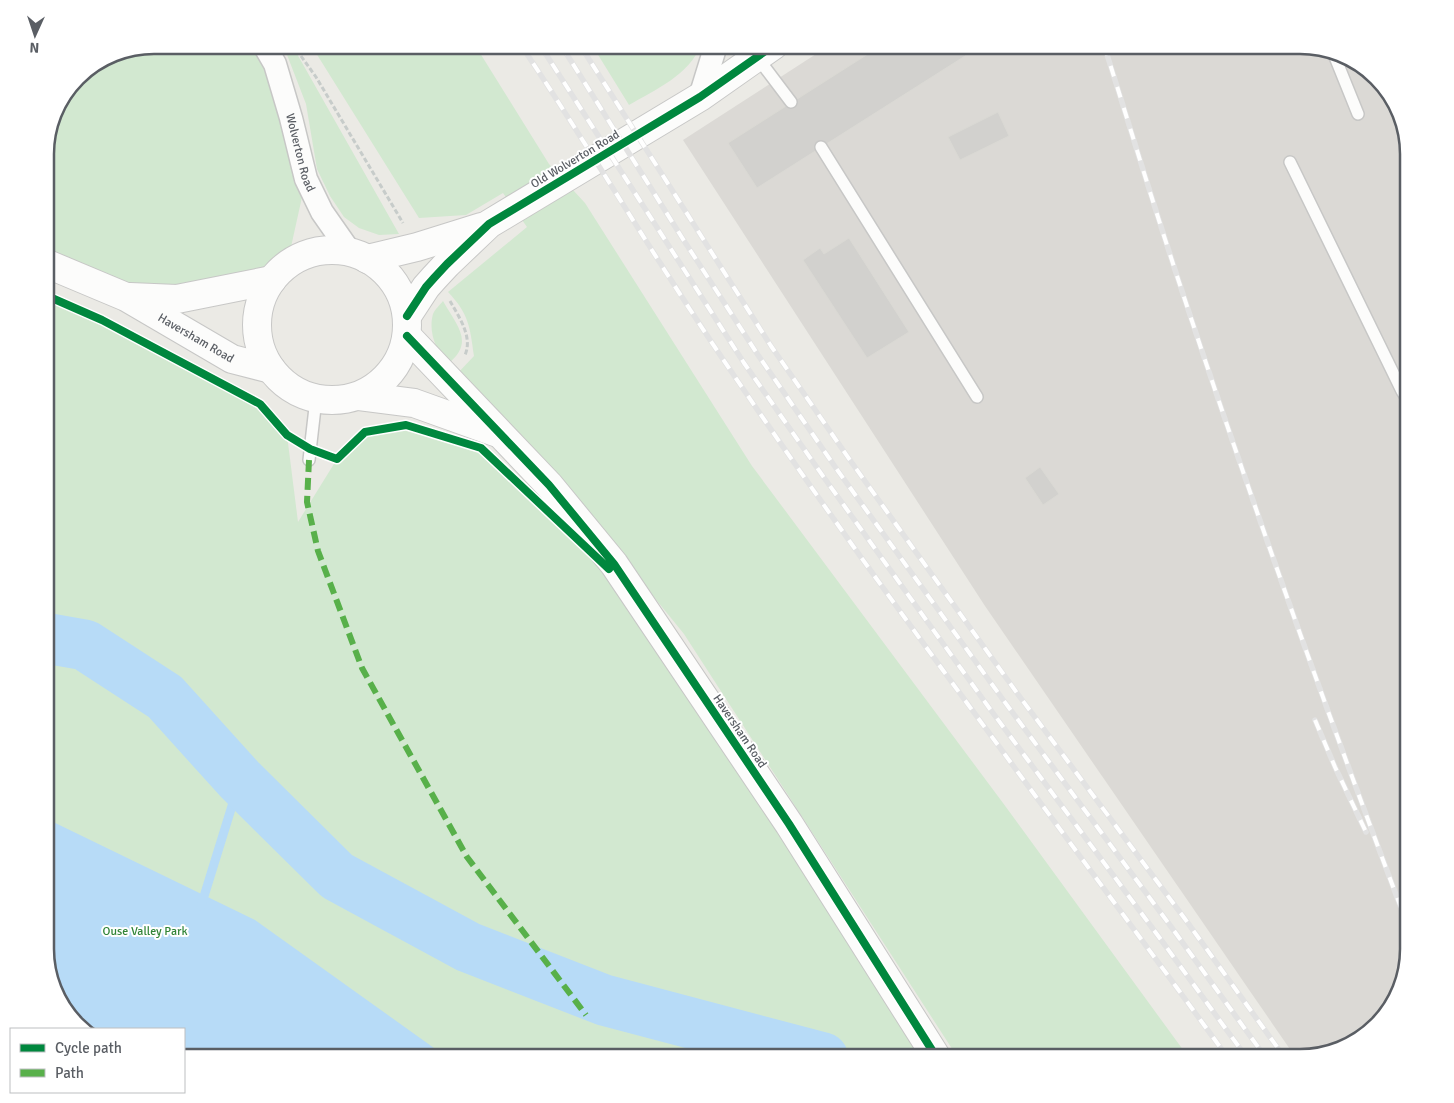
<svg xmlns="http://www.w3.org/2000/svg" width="1454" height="1103" viewBox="0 0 1454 1103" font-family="Signika,sans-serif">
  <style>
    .industrial { fill: #dbd9d5 }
    .green { fill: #d2e8d0 }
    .water { fill: #b7dbf7 }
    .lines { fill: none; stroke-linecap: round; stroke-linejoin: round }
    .stream { stroke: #b7dbf7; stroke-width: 9 }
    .river { stroke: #b7dbf7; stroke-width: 51 }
    .building { fill: #d2d1ce; stroke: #dad9d4 }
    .service-casing { stroke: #c7c7c6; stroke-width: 14 }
    .minor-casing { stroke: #c7c7c6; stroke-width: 25 }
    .tertiary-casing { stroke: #c7c7c6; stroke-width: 30 }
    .path { stroke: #c7ccca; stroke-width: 3; stroke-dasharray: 5 2.5; stroke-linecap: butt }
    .service { stroke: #fcfcfb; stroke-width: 11 }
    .minor { stroke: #fcfcfb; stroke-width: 22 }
    .tertiary { stroke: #fcfcfb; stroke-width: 28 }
    .rail-casing { stroke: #e2e2e2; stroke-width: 5.5 }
    .rail { stroke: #fff; stroke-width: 4; stroke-dasharray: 11; stroke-linecap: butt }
    .quiet { stroke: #58b04a; stroke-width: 6; stroke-dasharray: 12 6; stroke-linecap: butt }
    .cycleway-casing { stroke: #fff; stroke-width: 11 }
    .cycleway { stroke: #00873e; stroke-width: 8 }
    .labels { text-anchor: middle; stroke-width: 4; stroke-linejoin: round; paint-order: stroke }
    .street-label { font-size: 12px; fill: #5a5e64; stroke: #fff }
    .park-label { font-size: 12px; fill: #318437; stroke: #fff }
    .rim { fill: none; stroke: #5a5e64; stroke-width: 2.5 }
  </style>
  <rect width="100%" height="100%" fill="#ebeae5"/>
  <path class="industrial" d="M830,45H1301L1367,68L1398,106L1409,153V950L1386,1016L1348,1047L1296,1058L985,606L683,140Z"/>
  <path class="green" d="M153,45H264L306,179L287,265L279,272L177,299L45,261V146L56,105L82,72L112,53Z
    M292,45L399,234L379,235L359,228L344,217L330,196L317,169L306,104L284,47Z
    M311,45H475L549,164L585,203L752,466L1003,803L1189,1058H958L684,634L540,457L456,375L474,356C470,327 469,314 448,292L527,227L503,193L466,215L419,218Z
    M592,45H701C689,75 655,90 629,105Z
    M45,295L102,320L260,404L287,435L298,522L337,459L365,432L406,425L481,448L631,590L937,1058H184V1029H82L56,998L45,956Z
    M443,301C457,326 475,342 448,364C436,351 428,332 433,314C435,309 440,305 443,301Z"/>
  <path class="water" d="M45,818L255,920L448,1058H184V1029H82L56,998L45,956Z"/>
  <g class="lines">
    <path class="stream" d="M201,906L240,780"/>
    <path class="river" d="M45,638L85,645L165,697L240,780L337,876L468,947L604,1000L823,1058"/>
  </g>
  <path class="building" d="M882,45H969L973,51L757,188L728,143Z
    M998,112L1009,136L960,160L948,137Z
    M849,238L909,332L867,358L803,260L820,248L824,254Z
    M1040,467L1059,494L1043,505L1025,478Z"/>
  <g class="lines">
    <defs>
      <path id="service" d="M757,57L791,102
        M1335,57L1358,114
        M821,147L977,397
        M1290,162L1402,391L1409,402
        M309,460L316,399"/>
      <g id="minor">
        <path id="s1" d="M264,45L275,64L291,118L306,179L322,212L350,252"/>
        <path d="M700,97L716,45"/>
      </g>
      <g id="tertiary">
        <circle cx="332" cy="325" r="75"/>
        <path d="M367,259L417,247L481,227"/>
        <path id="s2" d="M45,263L126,297L232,359L271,369"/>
        <path d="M130,297L177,299L272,280"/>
        <path d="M407,316L426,287L434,278L447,264L489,224L700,97L774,45"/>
        <path d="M407,336L549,485L614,564L789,824L937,1058"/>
        <path d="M359,396L414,403L495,432"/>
      </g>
    </defs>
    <use href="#service" class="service-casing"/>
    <use href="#minor" class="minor-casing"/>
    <use href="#tertiary" class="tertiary-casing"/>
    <path class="path" d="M301,56L316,77L403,223
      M450,301C459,317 473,337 465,355"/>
    <use href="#service" class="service"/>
    <use href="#minor" class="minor"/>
    <use href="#tertiary" class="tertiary"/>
    <defs>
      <path id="rail" d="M521,45C593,153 659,266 733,374C891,607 1063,830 1228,1058
        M540,45L744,363L825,479L990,709L1159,937L1247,1058
        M561,45L681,236L758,355L838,471L1004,701L1172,928L1266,1058
        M580,45L771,346L852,463L1017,693L1185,919L1285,1058
        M1104,45C1130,127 1155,210 1182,291C1253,506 1329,718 1409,929
        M1315,720L1335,767L1366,832"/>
    </defs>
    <use href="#rail" class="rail-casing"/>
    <use href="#rail" class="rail"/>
    <path class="quiet" d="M309,460L307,502L318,551L362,668L467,857L586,1015"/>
    <defs>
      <path id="cycleway" d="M45,295L102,320L260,404L287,435L310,449L337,459L365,432L406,425L481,448L609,569
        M407,316L426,287L434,278L447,264L489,224L700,97L774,45
        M407,336L549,485L614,564L789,824L937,1058"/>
    </defs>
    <use href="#cycleway" class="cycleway-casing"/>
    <use href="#cycleway" class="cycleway"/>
  </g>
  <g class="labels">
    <g class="street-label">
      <text dy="4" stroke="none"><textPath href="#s1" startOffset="114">Wolverton Road</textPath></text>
      <text transform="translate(575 159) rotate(-31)" y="4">Old Wolverton Road</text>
      <text dy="4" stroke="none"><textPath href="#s2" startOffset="169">Haversham Road</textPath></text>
      <text transform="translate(740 731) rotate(56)" y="4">Haversham Road</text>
    </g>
    <g class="park-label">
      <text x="145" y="935">Ouse Valley Park</text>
    </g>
  </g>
  <path d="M0 0H1454V1103H0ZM154 54H1300A100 100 0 0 1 1400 154V949A100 100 0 0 1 1300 1049H154A100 100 0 0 1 54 949V154A100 100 0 0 1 154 54Z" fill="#fff" fill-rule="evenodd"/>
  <path class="rim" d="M154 54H1300A100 100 0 0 1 1400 154V949A100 100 0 0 1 1300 1049H154A100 100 0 0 1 54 949V154A100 100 0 0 1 154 54Z"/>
  <rect x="10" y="1028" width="175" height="65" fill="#ffffff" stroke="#bdbfc1"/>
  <rect x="20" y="1044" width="25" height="8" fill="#00873e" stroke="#bdbfc1"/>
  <text x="55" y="1053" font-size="15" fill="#5a5e64">Cycle path</text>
  <rect x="20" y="1069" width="25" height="8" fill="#58b04a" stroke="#bdbfc1"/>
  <text x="55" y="1078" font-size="15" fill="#5a5e64">Path</text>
  <g transform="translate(35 35) rotate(183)" stroke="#ffffff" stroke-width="4" paint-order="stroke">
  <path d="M0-4L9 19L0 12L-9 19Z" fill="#5a5e64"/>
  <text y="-8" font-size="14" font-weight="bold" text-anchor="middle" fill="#5a5e64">N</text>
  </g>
</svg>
